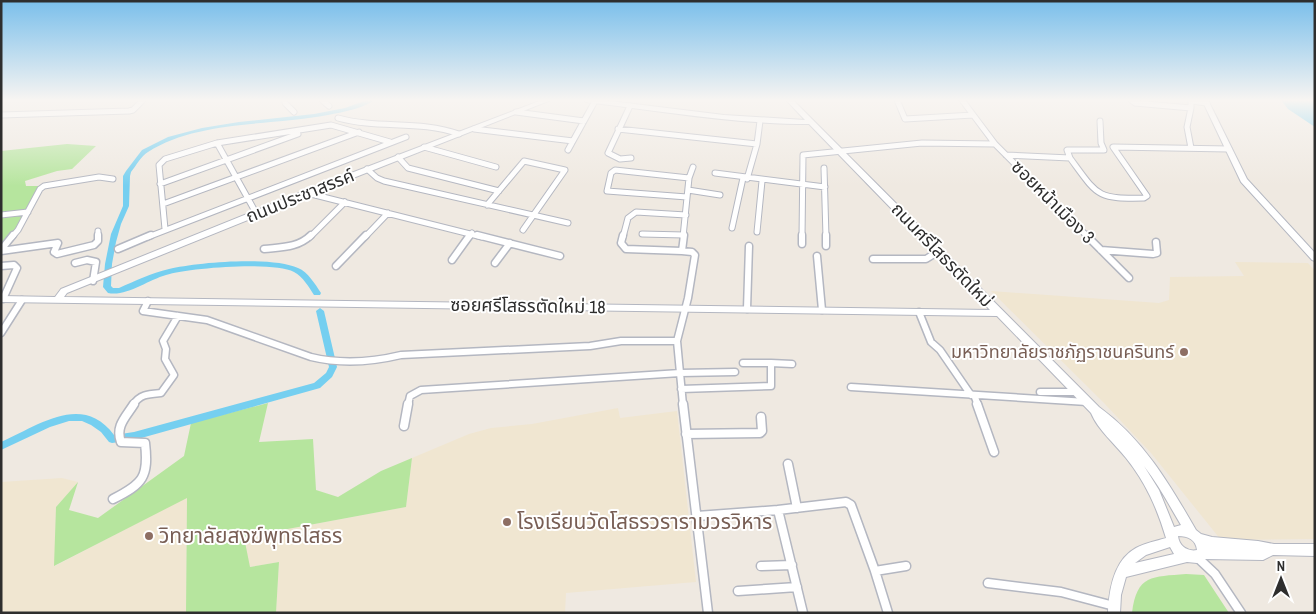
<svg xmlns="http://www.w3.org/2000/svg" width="1316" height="614" viewBox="0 0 1316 614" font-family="'Archivo Narrow','Noto Sans Thai',sans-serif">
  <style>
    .education { fill: #f0e6d1 }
    .green { fill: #b6e59e }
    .water { fill: #75cff0 }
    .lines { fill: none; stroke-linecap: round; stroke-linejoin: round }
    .canal { fill: #75cff0; fill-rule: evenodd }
    .street-far2-casing { stroke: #b4b7c1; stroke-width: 7 }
    .street-far1-casing { stroke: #b4b7c1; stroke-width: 9 }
    .street-casing { stroke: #b4b7c1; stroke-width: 11 }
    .secondary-casing { stroke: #b4b7c1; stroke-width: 2 }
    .street-far2 { stroke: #fff; stroke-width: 5 }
    .street-far1 { stroke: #fff; stroke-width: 6 }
    .street { stroke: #fff; stroke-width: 8 }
    .secondary { fill: #fff; fill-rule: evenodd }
    .education-dot { fill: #8d6e63; stroke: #fff; stroke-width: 2 }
    .labels { text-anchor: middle; stroke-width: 4; stroke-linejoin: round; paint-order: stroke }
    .street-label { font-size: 18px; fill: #2e2e2e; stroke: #fff }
    .education-label { font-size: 18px; fill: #785e54; stroke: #fff; text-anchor: end }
    .near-education-label { font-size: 21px; fill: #785e54; stroke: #fff; text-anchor: start }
  </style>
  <rect width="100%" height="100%" fill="#efe9e1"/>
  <path class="education" d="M1235,262L1308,263L1315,271V539L1221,540L1151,453L1103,402L991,291L1159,303L1169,300L1170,277L1244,276Z
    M618,408L620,418L677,411L696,582L566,593L565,613H276L279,562L249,567L244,537L406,507L412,458L469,434L491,428L532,424Z
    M62,478L78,482L56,507L55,566L187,497L186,613H1V482Z"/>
  <path class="green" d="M67,144L96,146L72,169L57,171L25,181L26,186H42L26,210L1,213V151Z
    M25,214L17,228L1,248V216Z
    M268,403L259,442L313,439L316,490L338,497L381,471L412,458L406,507L244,537L250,567L279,562L276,613H186L187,498L54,566L56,507L78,482L69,510L98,518L184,456L191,423Z
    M1186,574L1204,575L1229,613H1132C1137,574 1152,577 1186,574Z"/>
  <path class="water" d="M1281,100H1315V127L1288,109Z"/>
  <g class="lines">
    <path class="canal" d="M367,100H375C361,109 343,112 328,115C271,126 197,120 148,152C141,156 136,166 131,172L130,176L129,206L121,224L116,242L112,264L111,286L113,288H119C135,281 151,273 169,269C197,262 272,256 298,268C308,272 315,284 321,293L320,295H314C309,287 303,277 294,272C273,261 189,268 166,275C148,280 126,297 108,293L103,287L105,264L111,234L123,206V176L126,171L142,150L168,137L202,128L239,122L314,114L345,108Z
      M320,308L324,311L337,367L332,377L320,388L134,440L112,443L109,442L101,432L91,425L82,421H69L50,427L1,450V442C38,426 82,392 114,435L134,432L314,383L326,373L329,367L316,311Z"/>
    <defs>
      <path id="street-far2" d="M285,100V103L294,112
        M322,100L329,106
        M897,100L905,119L973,115
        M962,100L995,144L1088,237
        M1131,100L1135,103L1191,108V101L1207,103
        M630,106L608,153L620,159L631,158
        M1191,108L1187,127L1191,148
        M516,112L584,121
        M1,115L129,111L133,110L143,100
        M338,118C378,129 420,120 459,134
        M474,129L573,141
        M618,129L757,144L760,121
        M217,143L256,213
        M424,147L496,167
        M568,150L595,101
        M1006,155L1070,158L1067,150H1104L1101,143L1100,121
        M398,157L408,168L499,191
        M1070,158C1098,196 1096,199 1144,198L1147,196L1113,147L1229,149
        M824,168L826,237
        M367,169L377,178L384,181L568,223
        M715,173L825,187
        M747,179L757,144
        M160,184L298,134
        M688,190L720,195
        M307,193L482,237
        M687,197L607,191L611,173L615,170L689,178
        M163,204L359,132
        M487,205L524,161L565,170L523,230
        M1,215L28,212
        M732,228L743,178
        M165,229L159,165L165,159L217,143L331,125L390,142
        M98,231V237
        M757,232L762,181
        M642,234L684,235
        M12,237L18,230L40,189L44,186L99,177L113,179
        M148,237L406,137
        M310,237L345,202
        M365,237L388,213
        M469,237L472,233
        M623,237L628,218L636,212L686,215
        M683,237L689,178L693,167
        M802,237L803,155L922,143L995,144"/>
      <path id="street-far1" d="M477,235L560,256
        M623,235L621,243L626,249L682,251
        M826,235V246
        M1086,235L1129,278
        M802,244V235
        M118,249L151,235
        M264,249C281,247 298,248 311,235
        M1,250L13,235
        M1101,250L1153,254L1157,253L1156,242
        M1,251L58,243L54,252L57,254L94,245L98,241V235
        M817,256L822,310
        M873,259H926L939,251
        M452,260L470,235
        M75,263L87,260L96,262L93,281
        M495,263L510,243
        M1,266L14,265L17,268L3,299
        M336,266L366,235
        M148,301L143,311L207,320L311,357C340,364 372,362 401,355L590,346L621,341H677
        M747,309L749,246
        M919,312L931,342L940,350L971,395
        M1,333L22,300
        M771,363L792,364
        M851,387L1087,402
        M681,389L771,386V363H743
        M1040,392H1077
        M974,395L978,405
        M133,405C140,394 149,394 161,393L174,375L165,359L166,349L163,341L178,316
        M408,405L410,396L421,390L680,373L735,372
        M683,405L677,341L688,298L695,255L692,252L682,251L684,235"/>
      <path id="street" d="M683,404L708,613
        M977,404L994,452
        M404,426L408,404
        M686,434L760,433L762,431L761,417
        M788,464L797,508
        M113,499C143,484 149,477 145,443L121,442C115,426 126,417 134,404
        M778,510L846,502L851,505L875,571L906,566
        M697,516L778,510L803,613
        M1197,557L1215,574L1241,613
        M761,566L792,565
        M875,571L888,613
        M988,583L1061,592L1114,606
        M738,591L797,587"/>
      <path id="secondary" d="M542,100H551L310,195L67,293L64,297L990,310L809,124C734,124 660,111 586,102L583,100H602L724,115L805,120L786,100H793L1099,407C1143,439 1169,483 1196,530L1201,534L1212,537L1258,541L1274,544H1315V556L1273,555L1263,560L1205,559L1197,563L1187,562L1126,577L1121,595L1120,613H1108C1109,589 1114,560 1136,548C1145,543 1156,541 1166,538C1157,508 1146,483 1126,458C1115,444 1098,430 1091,413L997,316L1,302V296L55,297L61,289L304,191ZM1144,466C1158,484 1169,505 1181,525L1174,527L1159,490ZM1178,536C1188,536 1196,540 1197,550C1188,552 1179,546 1178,536ZM1170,547L1174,554L1135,563L1146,555Z
        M1202,100H1208L1247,179L1315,253V261L1312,260L1241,182Z"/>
    </defs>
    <use href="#street-far2" class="street-far2-casing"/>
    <use href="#street-far1" class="street-far1-casing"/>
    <use href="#street" class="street-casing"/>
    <use href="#secondary" class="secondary-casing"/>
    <use href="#street-far2" class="street-far2"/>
    <use href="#street-far1" class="street-far1"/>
    <use href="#street" class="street"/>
    <use href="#secondary" class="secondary"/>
  </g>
  <linearGradient id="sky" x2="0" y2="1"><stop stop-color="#7abfeb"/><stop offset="0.54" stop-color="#f8f5f2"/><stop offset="1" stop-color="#f8f5f2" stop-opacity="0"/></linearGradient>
  <rect width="1316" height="186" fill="url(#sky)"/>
  <g class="education-dot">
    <circle cx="1184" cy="352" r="5"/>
    <circle cx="507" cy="522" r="5"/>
    <circle cx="149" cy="536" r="5"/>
  </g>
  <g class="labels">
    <g class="street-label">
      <text transform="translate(300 196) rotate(-22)" y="6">ถนนประชาสรรค์</text>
      <text transform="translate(1053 202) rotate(45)" y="6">ซอยหน้าเมือง 3</text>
      <text transform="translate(942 255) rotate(46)" y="6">ถนนศรีโสธรตัดใหม่</text>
      <text transform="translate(528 306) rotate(1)" y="6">ซอยศรีโสธรตัดใหม่ 18</text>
    </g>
    <g class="education-label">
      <text x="1174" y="358">มหาวิทยาลัยราชภัฏราชนครินทร์</text>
    </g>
    <g class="near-education-label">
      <text x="517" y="529">โรงเรียนวัดโสธรวรารามวรวิหาร</text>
      <text x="159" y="543">วิทยาลัยสงฆ์พุทธโสธร</text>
    </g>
  </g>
  <rect width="1316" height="614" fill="none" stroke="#2e2e2e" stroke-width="5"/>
  <g transform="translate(1281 579)" stroke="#ffffff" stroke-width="4" paint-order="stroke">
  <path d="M0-4L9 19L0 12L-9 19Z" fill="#2e2e2e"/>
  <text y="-8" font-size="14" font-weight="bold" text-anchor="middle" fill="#2e2e2e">N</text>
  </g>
</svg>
